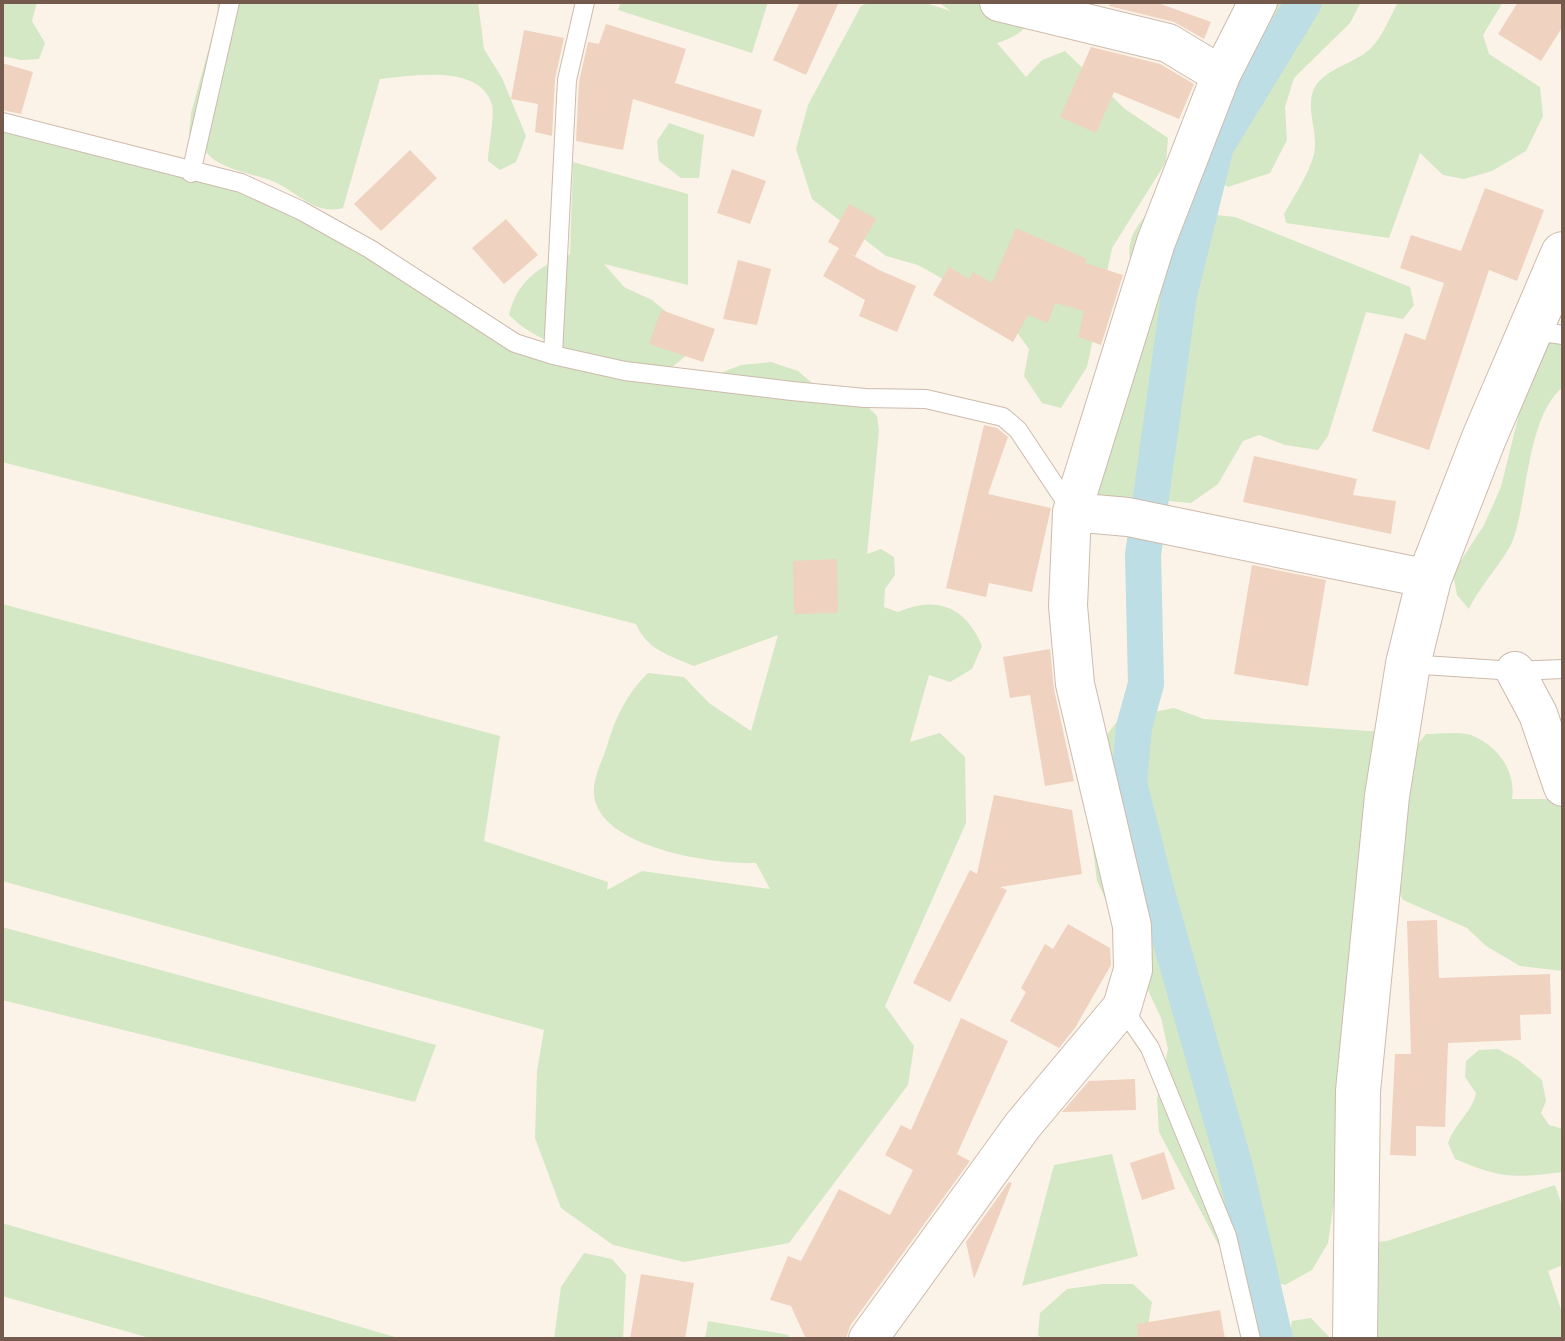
<svg xmlns="http://www.w3.org/2000/svg" width="1565" height="1341" viewBox="0 0 1565 1341" font-family="Montserrat,sans-serif">
  <style>
    .green { fill: #d4e8c5 }
    .lines { fill: none; stroke-linecap: round; stroke-linejoin: round }
    .canal { stroke: #bcdee4; stroke-width: 36 }
    .building { fill: #efd2bf }
    .service-casing { stroke: #cdbbad; stroke-width: 20 }
    .minor-casing { stroke: #cdbbad; stroke-width: 40 }
    .tertiary-casing { stroke: #cdbbad; stroke-width: 46 }
    .service { stroke: #fff; stroke-width: 18 }
    .minor { stroke: #fff; stroke-width: 38 }
    .tertiary { stroke: #fff; stroke-width: 44 }
  </style>
  <rect width="100%" height="100%" fill="#fbf3e7"/>
  <path class="green" d="M2,2H37L32,21L45,43L39,59L21,60L2,56Z
    M217,2H478L484,49L502,78L526,136L516,162L500,170L488,161C488,147 495,117 492,105C481,63 410,76 380,79L343,208C313,216 295,189 270,180C251,174 233,171 216,161C206,154 198,143 189,134L191,113L218,15Z
    M621,2H768L752,53L618,10Z
    M870,2H922L951,11L938,2H1037C1032,26 1020,36 997,43L1026,77L1042,60L1065,51L1125,109L1168,138L1166,162L1112,248L1087,367L1061,408L1042,403L1024,376L1029,349L1003,313L918,265L886,256L812,199L796,149L808,105L861,6Z
    M1274,2H1361L1350,23L1294,78L1285,107L1287,140L1270,173L1228,187L1197,164Z
    M1398,2H1503L1483,35L1489,54L1540,87L1543,116L1526,151L1492,171L1464,179L1443,175L1420,153L1389,238L1286,223L1284,214C1294,196 1309,174 1314,154C1319,132 1304,107 1315,87C1325,69 1355,63 1370,49C1382,38 1390,17 1398,2Z
    M2,118L285,201L523,346L603,373L718,374L741,365L771,362L798,371L817,387L865,404L877,416L879,431L867,554L881,549L894,557L895,575L885,589L884,607L898,612C937,595 966,607 982,646L972,669L950,682L929,675L910,742L940,733L965,757L966,823L885,1006L914,1046L908,1085L789,1243L684,1262L613,1245L561,1208L535,1138L537,1071L544,1030L2,881V604L500,736L484,841L608,882L607,890L642,871L770,889L756,863C714,865 588,847 594,787C595,774 603,759 607,746C615,718 627,693 648,673L684,677L709,703L751,731L778,635L694,666C670,656 646,649 636,624L2,462Z
    M669,123L704,135L699,178H681L659,161L657,141Z
    M573,162L688,194V285L604,264L624,287L652,300L695,336L694,349L671,368C618,360 548,355 509,315C517,281 538,267 570,254Z
    M1152,208L1235,217L1410,287L1414,305L1403,319L1366,312L1328,436L1318,450L1285,445L1259,435L1243,441L1218,484L1191,503L1086,494L1118,410L1129,395L1131,264C1125,239 1136,227 1152,208Z
    M1563,340V387C1527,416 1528,498 1513,540C1506,558 1479,587 1469,609L1457,595L1453,573L1484,525L1501,487L1532,361L1550,342Z
    M1174,708L1204,719L1382,732L1353,1068L1328,1243L1312,1270L1285,1285L1250,1274L1218,1244L1159,1132L1157,1099L1168,1049L1161,1018L1097,881L1086,794L1099,745L1119,719Z
    M1426,734C1439,734 1459,731 1471,735C1498,746 1516,771 1512,799H1563V971L1520,966L1486,946L1467,928L1403,900L1394,881L1410,754Z
    M2,927L436,1045L415,1102L2,1000Z
    M1498,1049L1518,1060L1542,1080L1546,1101L1541,1113L1549,1125L1563,1129V1172C1513,1178 1503,1179 1455,1159L1448,1143C1455,1123 1473,1111 1476,1093L1465,1077L1466,1061L1479,1050Z
    M1112,1154L1138,1256L1022,1286L1054,1165Z
    M1555,1185L1563,1208V1265L1548,1271L1563,1316V1339H1364L1374,1242L1387,1241Z
    M2,1223L402,1339H153L2,1296Z
    M584,1253L612,1259L626,1275L623,1339H554L561,1287Z
    M1103,1284H1133L1152,1302L1148,1326L1136,1339H1042L1038,1335L1040,1313L1067,1289Z
    M1311,1318L1331,1339H1288L1292,1321Z
    M708,1321L789,1335L788,1339H705Z"/>
  <g class="lines">
    <path class="canal" d="M1275,1339L1235,1167L1157,893L1129,783L1134,727L1146,684L1143,555L1179,295L1216,146L1304,2"/>
  </g>
  <path class="building" d="M800,2H839L806,75L773,60Z
    M1111,2H1155L1211,22L1204,39L1174,22L1109,6Z
    M1518,2H1563V26L1541,61L1498,34Z
    M606,24L686,49L675,83L762,110L754,137L633,99L623,150L576,141L579,82L588,42L599,44Z
    M524,30L564,38L555,79L552,136L535,132L538,104L511,99Z
    M1091,47L1160,64L1194,84L1179,119L1114,92L1096,133L1060,117Z
    M2,63L33,72L21,114L2,110Z
    M410,150L437,178L381,231L354,204Z
    M732,169L766,181L750,224L717,213Z
    M1485,188L1544,210L1517,281L1489,270L1429,450L1372,431L1405,333L1425,340L1444,283L1400,268L1411,235L1461,251Z
    M849,204L876,219L855,256L847,252L879,270L916,286L897,332L859,316L865,300L823,276L839,248L828,242Z
    M506,219L538,255L504,284L472,248Z
    M1016,228L1087,259L1085,263L1123,275L1101,345L1078,337L1084,311L1055,303L1048,323L1028,315L1013,342L933,295L949,267L969,279L973,272L992,283Z
    M738,260L771,269L757,325L723,319Z
    M661,310L715,329L703,362L649,344Z
    M984,425L997,428L1008,437L988,494L1051,508L1032,592L989,583L986,597L946,588Z
    M1254,456L1357,479L1353,495L1396,501L1391,534L1243,502Z
    M837,559L838,613L794,614L793,561Z
    M1252,565L1326,580L1308,686L1234,674Z
    M1050,649L1054,689L1074,781L1045,786L1030,695L1010,698L1003,657Z
    M994,795L1072,810L1082,874L1000,887L1007,890L950,1002L913,983L970,870L977,874Z
    M1437,920L1439,978L1550,974L1551,1014L1520,1015L1521,1040L1448,1043L1445,1127L1416,1126V1156L1390,1155L1395,1054H1411L1407,921Z
    M1068,924L1110,948L1111,965L1075,1028L1059,1048L1010,1021L1026,992L1021,988L1045,944L1053,949Z
    M961,1018L1008,1041L957,1154L970,1161L850,1326L846,1339H806L791,1306L770,1300L788,1256L801,1261L839,1189L890,1215L913,1170L885,1155L901,1125L911,1130Z
    M1135,1079L1136,1110L1062,1112L1089,1081Z
    M1164,1152L1175,1189L1142,1200L1130,1163Z
    M1009,1182L1012,1183L974,1279L966,1242Z
    M641,1274L694,1283L685,1339H630Z
    M1220,1310L1225,1339H1138L1137,1324Z"/>
  <g class="lines">
    <defs>
      <path id="service" d="M2,122L241,183L300,210L370,249L515,343L553,355L625,371L792,391L865,398L926,399L1003,417L1018,430L1072,511
        M191,173L230,2
        M1529,330L1563,335
        M553,355L567,80L585,2
        M1408,664L1515,671L1563,669
        M1122,1007L1150,1048L1227,1236L1251,1339"/>
      <path id="minor" d="M999,2L1168,43L1221,75
        M1072,512L1128,517L1429,579
        M1515,671L1538,714L1563,787
        M868,1339L1023,1125L1122,1007L1133,970L1132,926L1075,684L1068,606L1072,512L1156,242L1221,75L1258,2"/>
      <path id="tertiary" d="M1355,1339L1358,1091L1387,796L1408,664L1429,579L1484,438L1563,254"/>
    </defs>
    <use href="#service" class="service-casing"/>
    <use href="#minor" class="minor-casing"/>
    <use href="#tertiary" class="tertiary-casing"/>
    <use href="#service" class="service"/>
    <use href="#minor" class="minor"/>
    <use href="#tertiary" class="tertiary"/>
  </g>
  <rect width="1565" height="1341" fill="none" stroke="#745a4c" stroke-width="8"/>
</svg>
